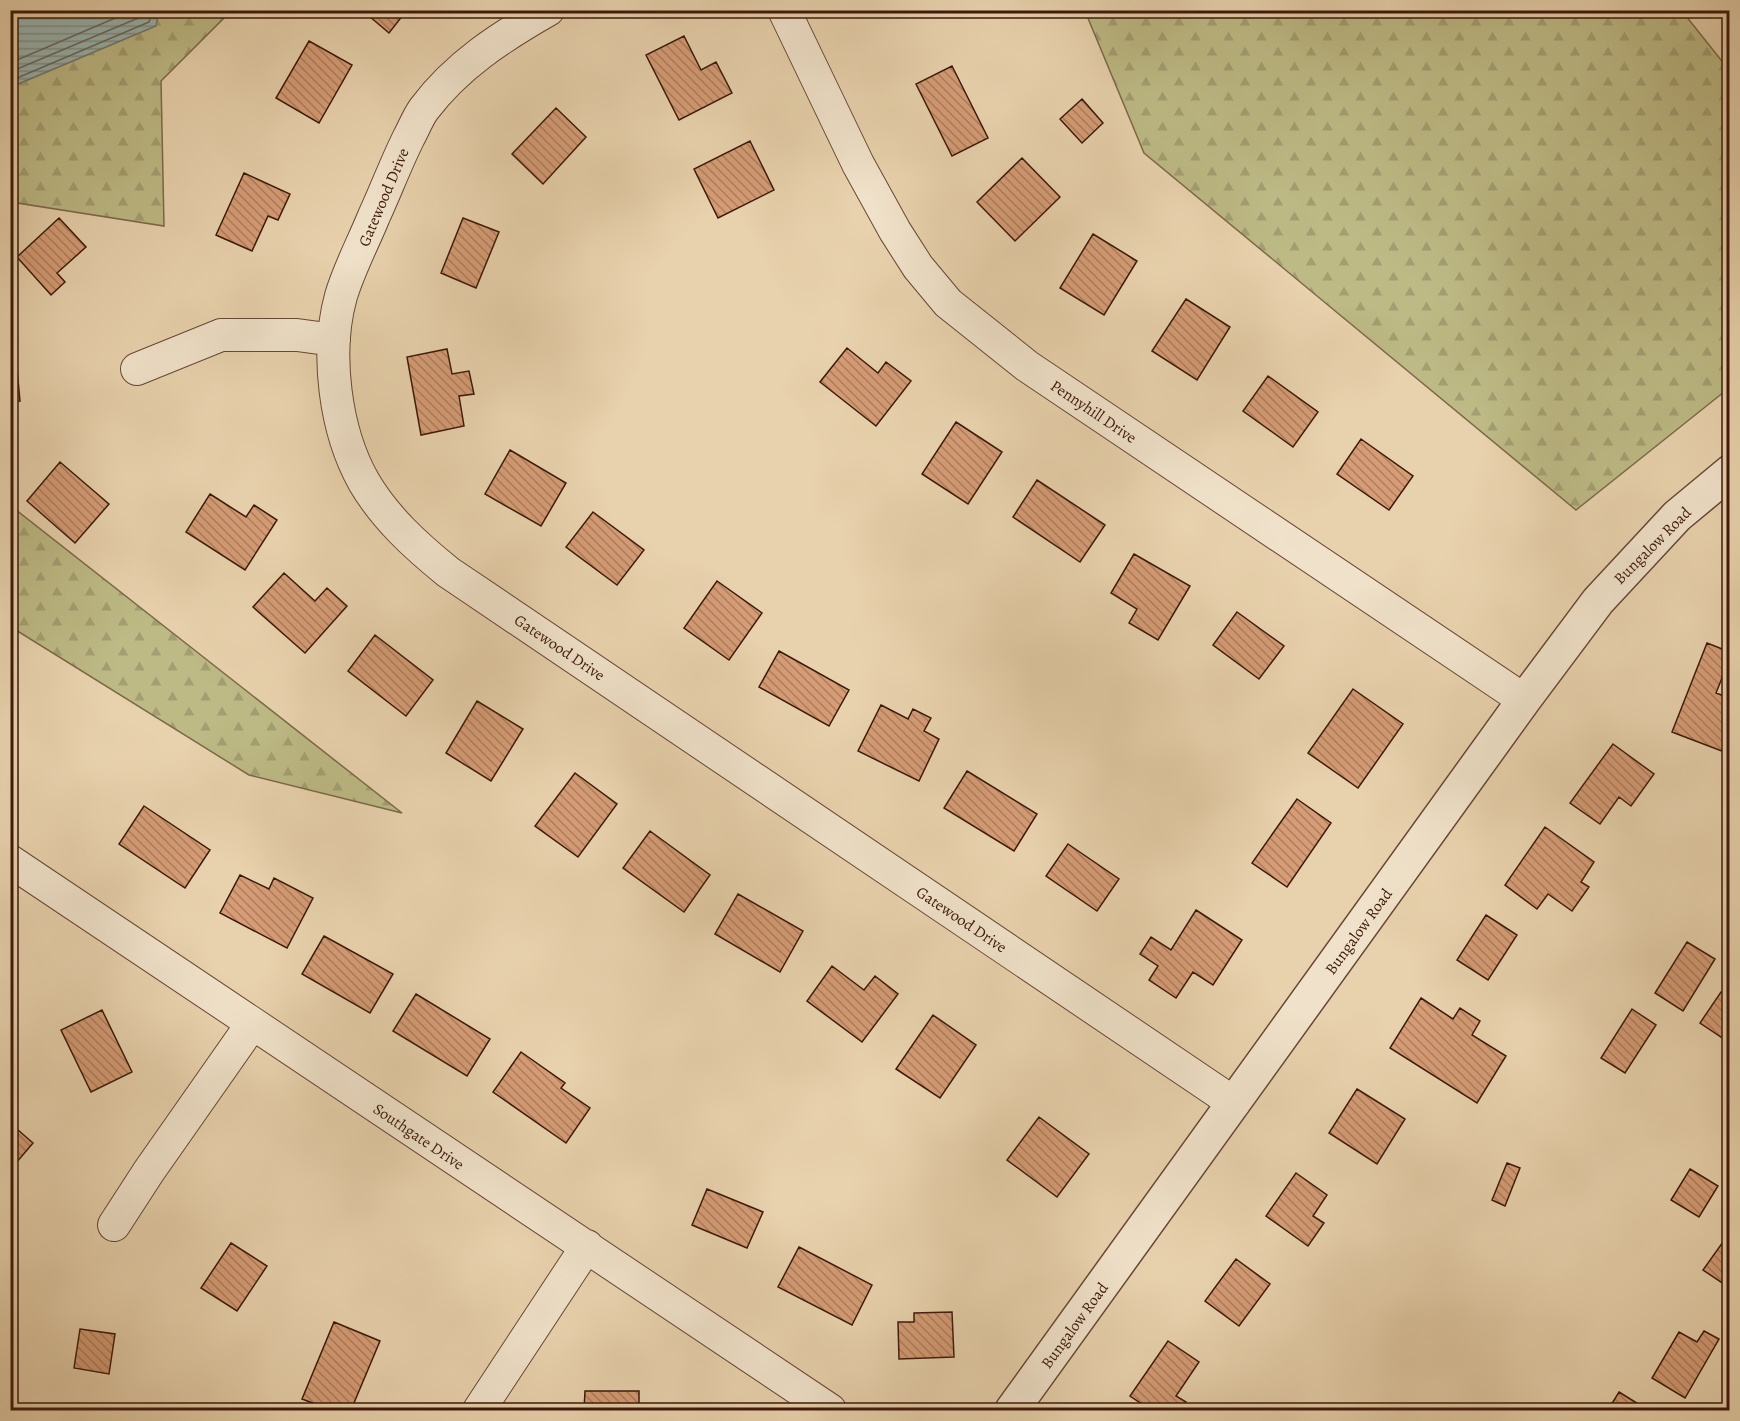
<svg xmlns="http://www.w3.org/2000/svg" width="1740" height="1421" viewBox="0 0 1740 1421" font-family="Alegreya,serif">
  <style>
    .forest { fill: url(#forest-firs); stroke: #7c6a48; stroke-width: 1.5 }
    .water { fill: url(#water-rules); stroke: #74776f; stroke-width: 1.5 }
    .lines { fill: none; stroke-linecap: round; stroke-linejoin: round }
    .shore { stroke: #6a685e; stroke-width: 1.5 }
    .building { fill: url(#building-back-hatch); stroke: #3c190a; stroke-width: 1.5 }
    .minor-casing { stroke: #674733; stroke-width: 34 }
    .tertiary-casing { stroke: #674733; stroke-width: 36 }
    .minor { stroke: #f0e2ca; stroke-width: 32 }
    .tertiary { stroke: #f0e2ca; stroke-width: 33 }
    .labels { text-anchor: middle; stroke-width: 5; stroke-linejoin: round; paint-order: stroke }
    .street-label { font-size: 16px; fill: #3c190a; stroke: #f0e2ca }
  </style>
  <defs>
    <pattern id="forest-firs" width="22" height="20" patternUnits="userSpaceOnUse" patternTransform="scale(1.5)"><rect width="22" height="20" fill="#bdba85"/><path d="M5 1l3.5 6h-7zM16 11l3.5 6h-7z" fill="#a39f72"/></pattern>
    <pattern id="water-rules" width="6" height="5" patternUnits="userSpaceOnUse" patternTransform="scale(1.5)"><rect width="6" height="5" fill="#99b6b2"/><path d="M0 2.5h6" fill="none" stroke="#7e938f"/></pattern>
    <pattern id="building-back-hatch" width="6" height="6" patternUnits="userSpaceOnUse" patternTransform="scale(1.5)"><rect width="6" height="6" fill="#d59c75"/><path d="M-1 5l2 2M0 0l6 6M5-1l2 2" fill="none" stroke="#ae7e5e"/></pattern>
  </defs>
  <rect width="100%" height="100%" fill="#e8d2ad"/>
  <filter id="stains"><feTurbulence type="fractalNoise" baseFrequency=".00333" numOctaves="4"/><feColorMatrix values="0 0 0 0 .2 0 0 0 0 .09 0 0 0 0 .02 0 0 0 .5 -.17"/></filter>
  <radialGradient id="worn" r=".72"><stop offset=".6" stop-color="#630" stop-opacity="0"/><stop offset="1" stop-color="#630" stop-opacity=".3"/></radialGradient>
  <path class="forest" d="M10,11H231L161,81L164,226L11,202Z
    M1085,11H1682L1729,70V388L1576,510L1144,153Z
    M11,506L402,813L249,775L11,627Z"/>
  <path class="water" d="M11,10H159V11L156,26L11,87Z"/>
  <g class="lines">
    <path class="shore" d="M10,63L134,10
      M10,72L143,16L145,10
      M10,81L149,22L153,10"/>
  </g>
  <path class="building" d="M362,10H407L389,33Z
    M684,36L701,70L716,62L732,93L679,120L646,55Z
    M309,41L352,65L319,123L276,98Z
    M952,66L988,138L952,156L916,84Z
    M1082,99L1103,123L1082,143L1060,119Z
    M556,108L586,137L543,184L512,154Z
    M750,141L774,190L718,218L694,169Z
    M1022,158L1060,197L1015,241L977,202Z
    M244,173L290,194L278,220L268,216L252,251L216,235Z
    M59,218L86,247L57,273L65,282L51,295L17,257Z
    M463,218L499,232L476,288L441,273Z
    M1093,234L1137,261L1104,315L1060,288Z
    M1186,299L1230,327L1197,380L1152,351Z
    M10,348H15L20,401L10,402Z
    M847,348L878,373L886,362L911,381L876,426L820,382Z
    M447,349L452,374L469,371L474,394L459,396L464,426L421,435L407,357Z
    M1268,376L1318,412L1293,447L1243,411Z
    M956,422L1002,452L968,504L922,474Z
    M1361,439L1413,476L1389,510L1337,474Z
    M510,450L566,483L541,526L485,494Z
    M60,462L109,504L75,543L27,501Z
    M1037,480L1105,525L1080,562L1013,517Z
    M210,494L246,517L254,505L277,520L245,570L186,532Z
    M593,512L644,550L617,585L566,547Z
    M1134,554L1190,586L1158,640L1129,623L1137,609L1111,593Z
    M284,573L315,601L327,588L347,606L305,653L253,607Z
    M717,581L762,613L729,660L684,628Z
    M1237,612L1284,646L1259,679L1213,645Z
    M375,635L433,680L406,716L348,671Z
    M1707,643L1730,652V658L1716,693L1730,698V746L1727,753L1672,732Z
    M779,651L849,690L829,726L759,687Z
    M1353,689L1403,724L1358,788L1308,753Z
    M477,701L523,729L491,781L446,753Z
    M881,705L908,719L913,709L931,718L924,731L939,739L919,781L858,751Z
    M1613,744L1654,774L1631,806L1619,797L1600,824L1570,803Z
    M967,771L1037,814L1014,851L944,808Z
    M575,773L617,804L578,857L535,826Z
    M1297,799L1331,823L1287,887L1252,863Z
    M144,806L210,850L185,888L119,844Z
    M1545,827L1594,862L1581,882L1589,887L1572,911L1548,894L1537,909L1505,885Z
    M650,831L710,875L684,912L623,868Z
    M1068,844L1119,879L1097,911L1046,876Z
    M240,875L269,889L274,878L313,898L287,948L220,913Z
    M738,894L803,931L780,972L715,934Z
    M1196,910L1242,940L1213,985L1193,972L1176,998L1149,980L1158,966L1140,954L1151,937L1171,950Z
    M1486,915L1517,935L1488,980L1457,960Z
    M324,936L393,974L370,1013L302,974Z
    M1687,942L1715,959L1683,1011L1655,993Z
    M832,966L864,990L875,976L898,994L862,1042L807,1001Z
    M1721,992L1730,998V1043L1700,1023Z
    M416,994L490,1039L467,1076L393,1031Z
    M1421,998L1453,1019L1460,1008L1480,1021L1472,1035L1506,1056L1477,1103L1390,1048Z
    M1632,1009L1656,1025L1625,1073L1601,1058Z
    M102,1010L132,1072L91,1092L61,1030Z
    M933,1015L976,1045L940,1098L896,1069Z
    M521,1052L565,1083L561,1088L590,1108L566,1143L493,1092Z
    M1357,1089L1405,1119L1377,1164L1329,1133Z
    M1039,1117L1089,1154L1057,1197L1007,1160Z
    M10,1123L33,1143L10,1170Z
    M1507,1163L1520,1168L1505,1206L1492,1200Z
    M1690,1169L1718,1186L1699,1217L1671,1200Z
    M1296,1173L1327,1195L1313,1216L1324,1223L1308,1246L1266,1216Z
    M707,1189L763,1212L747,1248L692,1225Z
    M1730,1232V1288L1703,1270Z
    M231,1243L267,1266L237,1311L201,1288Z
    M799,1247L872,1285L852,1325L778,1287Z
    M1236,1259L1270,1284L1239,1326L1205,1301Z
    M952,1312L954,1357L899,1359L898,1322H914V1313Z
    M334,1322L380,1341L351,1410H331L302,1399Z
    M80,1329L115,1334L109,1374L74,1368Z
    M1704,1331L1719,1339L1685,1398L1652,1378L1679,1332L1697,1342Z
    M1168,1341L1199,1362L1176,1396L1186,1402L1180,1410H1151L1130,1396Z
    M585,1391H639V1410H584Z
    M1619,1392L1648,1410H1608Z"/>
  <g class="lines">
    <defs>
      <path id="minor" d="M548,10C501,37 457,65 424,109C418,117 414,128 409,137C396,163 386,190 374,216C363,243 349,269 341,296C325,353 335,431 364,482C385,518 416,546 448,572L1234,1103
        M784,10L858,164L895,231L918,267L948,303L1027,366L1524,700
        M137,369L221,335H297L334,340
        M10,861L830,1410
        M114,1225L149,1171L252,1024
        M479,1410L587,1246"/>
      <path id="tertiary" d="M1012,1410L1524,700L1598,601L1677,516L1730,472"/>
    </defs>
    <use href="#minor" class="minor-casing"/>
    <use href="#tertiary" class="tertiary-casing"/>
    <use href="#minor" class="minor"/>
    <use href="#tertiary" class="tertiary"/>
  </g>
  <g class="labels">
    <g class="street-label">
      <text transform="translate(383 197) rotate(-67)" y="6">Gatewood Drive</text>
      <text transform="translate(1094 411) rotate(34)" y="6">Pennyhill Drive</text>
      <text transform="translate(1652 545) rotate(-45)" y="6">Bungalow Road</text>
      <text transform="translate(560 647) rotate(34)" y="6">Gatewood Drive</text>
      <text transform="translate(962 919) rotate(34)" y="6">Gatewood Drive</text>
      <text transform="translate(1358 931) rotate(-54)" y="6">Bungalow Road</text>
      <text transform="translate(419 1136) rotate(34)" y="6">Southgate Drive</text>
      <text transform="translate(1074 1325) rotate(-54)" y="6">Bungalow Road</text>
    </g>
  </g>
  <rect width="1740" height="1421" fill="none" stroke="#e8d2ad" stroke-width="36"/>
  <rect x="12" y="12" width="1716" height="1397" fill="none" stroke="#3c190a" stroke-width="3"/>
  <rect x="18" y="18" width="1704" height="1385" fill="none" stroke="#3c190a" stroke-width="1.5"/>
  <rect width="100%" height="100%" filter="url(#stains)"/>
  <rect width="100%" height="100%" fill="url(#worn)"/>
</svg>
